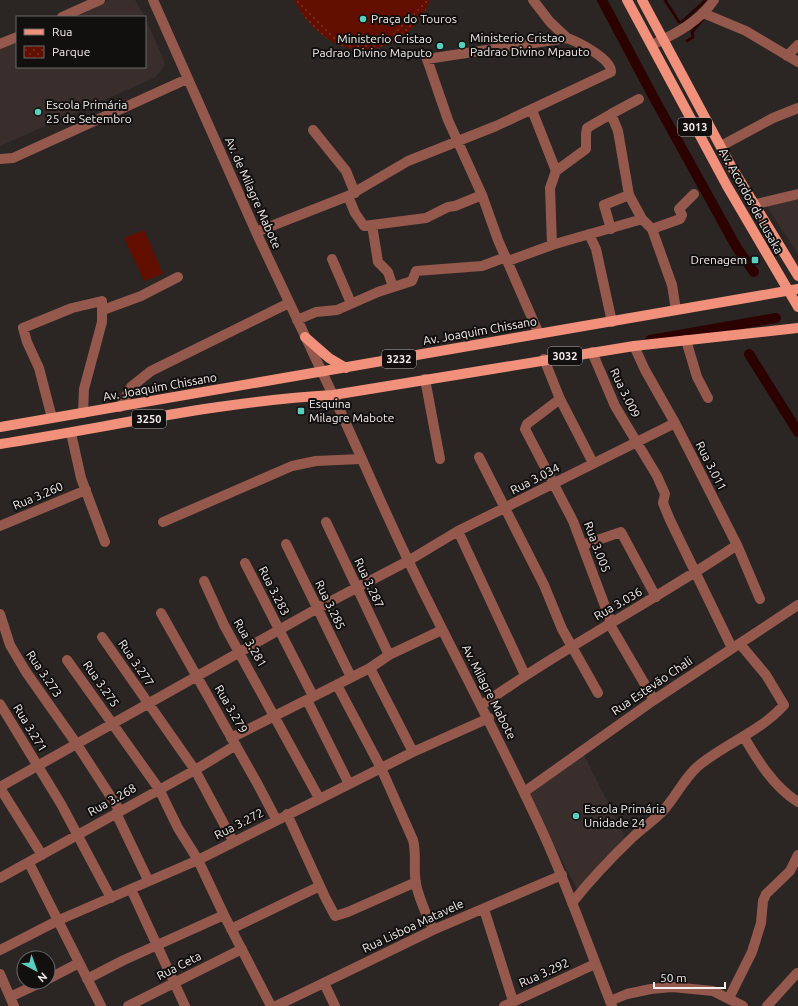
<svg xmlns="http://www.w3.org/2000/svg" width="798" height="1006" viewBox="0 0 798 1006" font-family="Ubuntu,sans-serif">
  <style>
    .built { fill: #392e2b }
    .park { fill: url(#park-dots) }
    .pitch { fill: #630f00 }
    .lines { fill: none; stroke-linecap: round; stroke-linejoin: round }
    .stream { stroke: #2c0200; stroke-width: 3 }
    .canal { stroke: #2c0200; stroke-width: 10 }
    .minor { stroke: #94594c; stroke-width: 10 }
    .tertiary { stroke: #94594c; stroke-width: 10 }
    .primary { stroke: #f2917b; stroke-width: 10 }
    .poi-dot { fill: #59cebe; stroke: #120f0f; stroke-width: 1.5 }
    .labels { text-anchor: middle; stroke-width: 4; stroke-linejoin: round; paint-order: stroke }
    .shield { fill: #120f0f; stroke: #aeabaa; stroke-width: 1 }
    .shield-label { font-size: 11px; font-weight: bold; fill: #f1eeed }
    .poi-label { font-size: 12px; fill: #f1eeed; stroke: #120f0f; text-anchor: start }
    .street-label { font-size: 12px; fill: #f1eeed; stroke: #120f0f }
  </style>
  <defs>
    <pattern id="park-dots" width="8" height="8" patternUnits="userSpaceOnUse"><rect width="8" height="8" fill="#630f00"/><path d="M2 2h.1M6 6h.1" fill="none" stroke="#7a3226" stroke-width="1.8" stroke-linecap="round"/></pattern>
  </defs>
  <rect width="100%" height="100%" fill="#2b2624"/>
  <path class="built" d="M109,0H135L145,17H70Z
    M145,17L165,63L161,71L154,78L0,146V47L17,40V67H145Z
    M798,198V254L766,205Z
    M583,753L626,839L578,891L526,792Z"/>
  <path class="park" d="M294,0H430C425,15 415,27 403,36C359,66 316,43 294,0Z"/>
  <path class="pitch" d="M304,0H420C418,11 409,20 400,26C373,47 349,47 323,24C315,17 307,10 304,0Z
    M144,230L163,274L144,281L124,238Z"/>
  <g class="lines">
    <path class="stream" d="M665,0L679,22H682L706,0
      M687,41L693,37L692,32L703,19"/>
    <path class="canal" d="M602,0L654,98L737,248L754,272
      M650,340L776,318
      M749,354L798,432"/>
    <path class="minor" d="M153,0L256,232L322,372
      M533,0L550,22L567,38
      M703,13L746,31L798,62
      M62,17L100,0
      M0,44L17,37
      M787,56L798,45
      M313,130L346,171L355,193
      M721,146L773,118L798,108
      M0,159L13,158L187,79
      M556,171L586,149V134L587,128L611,114
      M348,196L355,213L364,226L426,218L448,207L455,206L482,195
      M756,204L798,194
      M642,219L652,229L672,285L676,310
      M372,225L378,262L388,272L393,287
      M611,229L604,205L629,195
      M652,229L680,219L682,215L679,209L694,194
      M256,232L348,196L408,161L496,126L611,72C612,59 578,42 567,38L427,59L448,120L482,195L498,240L539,334
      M589,234L596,249L612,322
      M552,245C582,236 612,228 642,219L629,195L618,131L611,114L639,99
      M332,259L351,303
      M508,261L552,245L550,188L556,171L532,110
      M103,310L141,296L178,277
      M297,320L316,312L337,310L378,292L412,281L416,271L482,266L506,257
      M686,340L697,377L708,398
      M634,346L645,370L675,423L737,545L760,599
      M592,352L615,406L657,476L665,494L663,503L670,520L732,648
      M544,359L560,399L593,463
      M425,379L440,459
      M560,399L527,424L525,429L573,521L611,622
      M120,407L131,387L151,371L289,303
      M52,418L39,368L27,342L23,328L72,308L102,301V322L84,389L83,413
      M71,433L81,478L105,542
      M479,457L544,585L562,629L598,693
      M163,522L292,466L316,461L360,459
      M326,522L389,655
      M0,526L86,490
      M458,531L525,675
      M286,544L351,677
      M583,545L621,532L656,597
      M245,563L313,696
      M204,581L224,625L319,798
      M161,613L257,783L276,819
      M0,614L10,645L26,672L76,743L120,811
      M609,623L654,700
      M102,637L195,770L233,841
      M67,660L159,789L178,828L198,860L224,915L271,1006
      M370,668L413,752
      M337,685L381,768L413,840C417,855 413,869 416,884C419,900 427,915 433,930
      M307,700L349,784
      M0,704L61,804L111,898
      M482,705C564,647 654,601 737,545
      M744,737C758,761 774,787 798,802
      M231,738L370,668L389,655L442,630
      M0,787L318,608L408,561L458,531L675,423
      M0,788L42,855
      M524,792L654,700L798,605
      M116,813L148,880
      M287,814L325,897L335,916L348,912L416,882
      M29,863L101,1006
      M0,878L195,770L236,745
      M131,889L185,1006
      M572,903C591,879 612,857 634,836C643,828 653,821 662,812C675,798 683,780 697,767C724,744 760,732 784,705L766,675L740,644
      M484,909L513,1001
      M231,929L320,886
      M0,950L59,920L198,860L413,752L489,718
      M0,974L14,1006
      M48,979L79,963
      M87,979L124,960L224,915
      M324,983L335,1006
      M10,997L42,982
      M729,998L752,952L761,923L763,901L766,894L790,871L798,855
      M610,1001L627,994L651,989L672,987L713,991L743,1006
      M128,1006L242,949
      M276,1006L433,930L562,875
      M504,1006L595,964
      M767,1006L797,973"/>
    <path class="tertiary" d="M652,45C675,34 699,22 714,0
      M322,372C352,434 378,498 408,560C452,652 501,741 543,833C569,890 589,948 612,1006"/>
    <path class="primary" d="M627,0L727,186L798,307
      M642,0L731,166L798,276
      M305,337L329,358L346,368
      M0,427L798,289
      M0,444C110,427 221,401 333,395L634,346L798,328"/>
  </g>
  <g class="poi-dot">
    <circle cx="363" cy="19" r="4"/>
    <circle cx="462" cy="45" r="4"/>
    <circle cx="440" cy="46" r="4"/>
    <circle cx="38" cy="112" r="4"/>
    <rect x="751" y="256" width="8" height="8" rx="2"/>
    <rect x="297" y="407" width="8" height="8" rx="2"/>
    <circle cx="576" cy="816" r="4"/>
  </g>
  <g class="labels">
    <g class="shield">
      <rect x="678" y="118" width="34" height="18" rx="3"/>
      <rect x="548" y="347" width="34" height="18" rx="3"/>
      <rect x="382" y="350" width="34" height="18" rx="3"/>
      <rect x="132" y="410" width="34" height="18" rx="3"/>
    </g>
    <g class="shield-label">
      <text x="695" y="131">3013</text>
      <text x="565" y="360">3032</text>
      <text x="399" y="363">3232</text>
      <text x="149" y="423">3250</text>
    </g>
    <g class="poi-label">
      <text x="371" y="23">Praça do Touros</text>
      <text x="470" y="42">Ministerio Cristao<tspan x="470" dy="14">Padrao Divino Mpauto</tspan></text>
      <text x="432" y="43" text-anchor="end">Ministerio Cristao<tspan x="432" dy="14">Padrao Divino Maputo</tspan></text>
      <text x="46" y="109">Escola Primária<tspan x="46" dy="14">25 de Setembro</tspan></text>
      <text x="747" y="264" text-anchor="end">Drenagem</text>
      <text x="309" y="408">Esquina<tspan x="309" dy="14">Milagre Mabote</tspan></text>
      <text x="584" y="813">Escola Primária<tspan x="584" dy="14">Unidade 24</tspan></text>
    </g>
    <g class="street-label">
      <text transform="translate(253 193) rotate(66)" y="4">Av. de Milagre Mabote</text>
      <text transform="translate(751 201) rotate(61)" y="4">Av. Acordos de Lusaka</text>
      <text transform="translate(480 331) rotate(-10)" y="4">Av. Joaquim Chissano</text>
      <text transform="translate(160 387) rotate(-10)" y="4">Av. Joaquim Chissano</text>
      <text transform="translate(625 393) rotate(64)" y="4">Rua 3.009</text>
      <text transform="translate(711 466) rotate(63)" y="4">Rua 3.011</text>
      <text transform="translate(535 479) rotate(-27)" y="4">Rua 3.034</text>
      <text transform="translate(38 496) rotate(-23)" y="4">Rua 3.260</text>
      <text transform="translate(597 547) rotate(69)" y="4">Rua 3.005</text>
      <text transform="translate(369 583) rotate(65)" y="4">Rua 3.287</text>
      <text transform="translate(274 591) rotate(63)" y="4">Rua 3.283</text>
      <text transform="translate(618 604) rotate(-30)" y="4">Rua 3.036</text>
      <text transform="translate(330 605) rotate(64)" y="4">Rua 3.285</text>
      <text transform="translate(250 643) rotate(60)" y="4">Rua 3.281</text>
      <text transform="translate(136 663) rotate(56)" y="4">Rua 3.277</text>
      <text transform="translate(44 674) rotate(56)" y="4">Rua 3.273</text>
      <text transform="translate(101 684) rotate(55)" y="4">Rua 3.275</text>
      <text transform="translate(652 686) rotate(-34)" y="4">Rua Estevão Chali</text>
      <text transform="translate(489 692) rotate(63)" y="4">Av. Milagre Mabote</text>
      <text transform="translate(231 709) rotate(60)" y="4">Rua 3.279</text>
      <text transform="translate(30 728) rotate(59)" y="4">Rua 3.271</text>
      <text transform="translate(112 800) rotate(-29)" y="4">Rua 3.268</text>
      <text transform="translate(239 824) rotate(-27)" y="4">Rua 3.272</text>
      <text transform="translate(413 926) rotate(-25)" y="4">Rua Lisboa Matavele</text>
      <text transform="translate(179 966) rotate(-27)" y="4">Rua Ceta</text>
      <text transform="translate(544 973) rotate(-24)" y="4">Rua 3.292</text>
    </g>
  </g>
  <rect x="16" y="16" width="130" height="52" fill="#120f0f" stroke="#6b6868"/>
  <rect x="24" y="29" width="20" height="6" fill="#f2917b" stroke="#6b6868"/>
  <text x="52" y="36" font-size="12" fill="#f1eeed">Rua</text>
  <rect x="24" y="46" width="20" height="12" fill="url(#park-dots)" stroke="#6b6868"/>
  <text x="52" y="56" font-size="12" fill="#f1eeed">Parque</text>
  <g transform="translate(36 970) rotate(139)"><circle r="19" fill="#120f0f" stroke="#6b6868"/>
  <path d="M0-3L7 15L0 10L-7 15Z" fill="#59cebe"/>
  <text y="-6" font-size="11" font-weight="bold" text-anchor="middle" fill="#f1eeed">N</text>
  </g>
  <path d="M654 982v6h71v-6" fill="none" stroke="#f1eeed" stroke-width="2"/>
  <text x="660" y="982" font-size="12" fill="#f1eeed" stroke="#120f0f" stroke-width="3" paint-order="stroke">50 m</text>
</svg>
